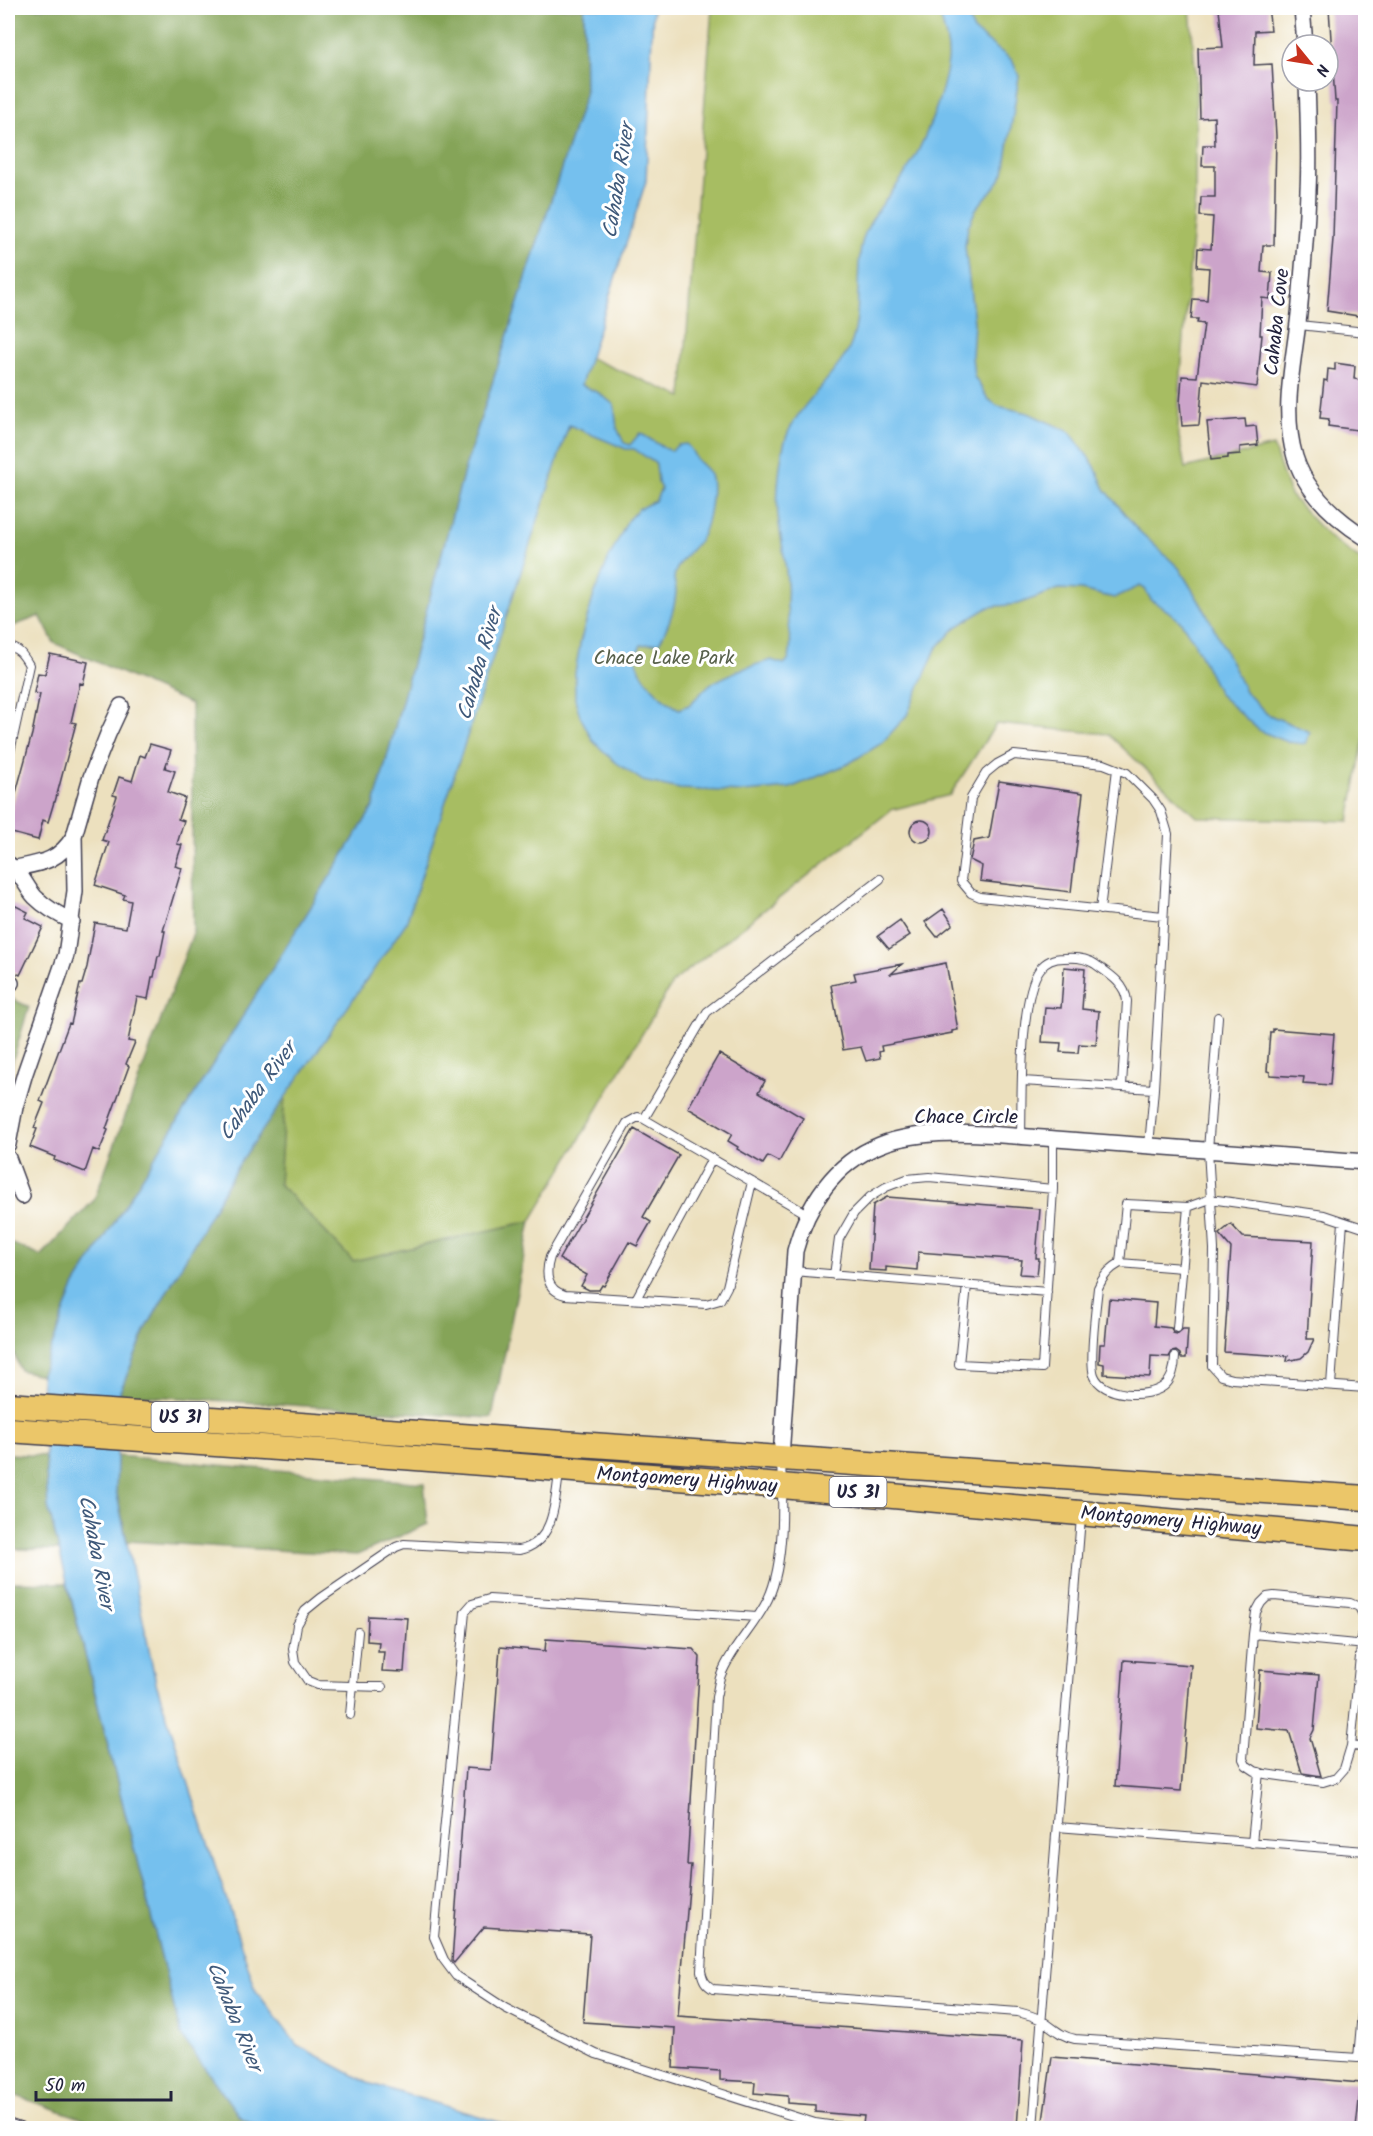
<svg xmlns="http://www.w3.org/2000/svg" width="1373" height="2136" viewBox="0 0 1373 2136" font-family="Kalam,sans-serif">
  <style>
    .green { fill: #a7bd62; stroke: #64704e; stroke-width: 1.5 }
    .forest { fill: #85a458; stroke: #54634a; stroke-width: 1.5 }
    .water { fill: #74c0ee; stroke: #4b7194; stroke-width: 1.5 }
    .building { fill: #cca4ca }
    .lines { fill: none; stroke-linecap: round; stroke-linejoin: round }
    .lane-casing { stroke: #403e4f; stroke-width: 10 }
    .street-casing { stroke: #403e4f; stroke-width: 18 }
    .primary-casing { stroke: #403e4f; stroke-width: 27 }
    .lane { stroke: #fff; stroke-width: 8 }
    .street { stroke: #fff; stroke-width: 15 }
    .primary { stroke: #ebc669; stroke-width: 24 }
    .labels { text-anchor: middle; stroke-width: 6; stroke-linejoin: round; paint-order: stroke }
    .shield { fill: #fff; stroke: #646476; stroke-width: 1.5 }
    .shield-label { font-size: 18px; font-weight: bold; fill: #22223b }
    .street-label { font-size: 20px; fill: #22223b; stroke: #fff }
    .park-label { font-size: 20px; fill: #57604b; stroke: #fff }
    .water-label { font-size: 21px; font-style: italic; fill: #3f597a; stroke: #fff }
  </style>
  <rect width="100%" height="100%" fill="#fff"/>
  <filter id="ink" filterUnits="userSpaceOnUse"><feTurbulence type="fractalNoise" baseFrequency=".0167" numOctaves="2"/><feDisplacementMap in="SourceGraphic" scale="12" xChannelSelector="R" yChannelSelector="G"/><feConvolveMatrix kernelMatrix="1 2 1 2 8 2 1 2 1" color-interpolation-filters="sRGB"/></filter>
  <filter id="wash" filterUnits="userSpaceOnUse"><feTurbulence type="fractalNoise" baseFrequency=".008" numOctaves="4" result="noise"/><feDisplacementMap in="SourceGraphic" scale="24" xChannelSelector="R" yChannelSelector="G"/><feGaussianBlur stdDeviation="1.35" result="paint"/><feColorMatrix in="noise" values="0 0 0 0 0 0 0 0 0 0 0 0 0 0 0 0 0 1.4 0 .05"/><feComposite in="paint" operator="in"/></filter>
  <g filter="url(#wash)">
    <rect width="100%" height="100%" fill="#ece0be"/>
    <path class="green" d="M712,8H1190L1196,79L1195,198L1179,400L1178,432L1185,468L1273,446L1290,495L1329,537L1365,563V732L1349,821L1197,817L1108,734L996,724L950,795L891,810L673,982L531,1221L353,1261L279,1184L267,1034L486,314L682,397Z"/>
    <path class="forest" d="M8,8H584L585,95L464,471L374,806L74,1287L41,1375L20,1370L8,1336V1242L41,1256L94,1200L193,933L191,704L54,643L40,616L8,628Z
      M8,997L29,1007L8,1076Z
      M285,1096L279,1184L353,1261L531,1221L492,1418L119,1394L147,1327L237,1167Z
      M8,1454L45,1456L48,1506L59,1550L8,1549Z
      M117,1456L424,1483L428,1524L357,1555L127,1541L116,1490Z
      M8,1582L67,1583L181,2035L240,2117L262,2128H109L8,2093Z"/>
    <path class="water" d="M584,8H653L646,181L581,385L599,393L614,405L617,428L624,443L630,445L640,433L666,449L671,451L678,445L686,444C692,449 693,453 696,459C700,464 706,468 709,473C716,485 708,524 702,536C694,550 676,561 674,578C674,582 676,587 676,591C675,611 668,627 659,643L641,645L635,658C641,678 660,699 679,709L689,705L710,684L739,670L771,660L784,664L789,659C793,641 788,623 787,605C787,598 788,590 787,582C786,560 780,537 778,515C776,497 780,455 786,438C797,406 833,379 849,349C864,319 853,269 864,236C872,214 891,195 904,175C923,148 944,94 948,61C950,44 942,24 938,8H964L974,31L1012,60L1019,76L1004,173L997,184L976,209L968,227L965,246L974,322L972,356L974,376L988,399L998,406L1028,413L1070,432L1094,465L1105,489L1137,529L1179,568L1207,614L1245,691L1267,714L1310,732L1305,744L1288,742L1260,731L1219,694L1194,642L1181,622L1168,611L1151,600L1145,589L1140,586L1114,598L1081,590L1059,589L1018,604L989,607L956,627L936,649L907,715L882,743L848,764L790,788L743,792L680,789L643,781L614,761L593,741L580,716L575,699V673L581,639L594,595L608,560L628,520L638,509L655,501L661,489L658,483L656,464L634,449H626L569,425L406,923L237,1167L147,1327L119,1394L116,1490L156,1683L256,1991L297,2045L368,2083L519,2128H262L240,2117L181,2035L48,1506L41,1375L74,1287L374,806L464,471L585,95Z"/>
    <g id="blocks">
      <path class="building" d="M1235,8H1268L1271,30L1255,31L1254,65L1272,64L1276,136L1274,245H1263L1261,272L1272,273L1270,299L1262,298L1260,335H1262L1257,387L1203,380L1199,425L1182,426L1180,403L1182,376L1197,377L1204,324L1197,323L1198,319H1191L1193,299L1207,300L1209,268L1197,267L1198,248L1211,249L1213,217L1200,216L1201,197H1215V166H1202L1203,145H1215L1214,117L1200,118L1198,48L1223,47L1219,9Z
        M1329,8H1365V317L1327,311L1333,239L1337,101H1335Z
        M1335,363L1355,366L1354,379L1365,381V431L1328,426L1329,419L1320,418L1324,380L1327,381L1328,369L1335,370Z
        M1245,419L1246,427L1256,426L1258,445L1240,447V454L1228,455V458L1211,460L1207,422Z
        M50,654L88,662L83,684L80,683L71,722L76,723L55,802H54L48,822L43,820L38,840L8,832V810L11,811L32,734L40,694L34,693L38,673L45,674Z
        M150,744L171,750L165,768L175,771L168,792L185,798L178,819L184,821L177,844L182,845L175,866L182,868L163,931H165L160,956H158L154,977H152L148,999L137,997L128,1041L135,1042L126,1064L129,1066L106,1129L108,1130L99,1152L93,1149L85,1172L54,1160L55,1157L30,1147L37,1129L34,1128L44,1103L40,1101L69,1023L71,1024L80,984H82L87,967L95,923L126,928L131,901L123,899L125,895L95,885L109,842L102,840L117,796L113,795L119,777L132,781L140,755L145,757Z
        M999,781L1083,793L1071,892L980,881L982,866L970,860L974,841L989,838Z
        M910 831a11 11 0 1 1 22 0a11 11 0 1 1-22 0Z
        M8,902L28,912L25,918L43,927L20,975L8,969Z
        M943,909L953,924L937,937L925,922Z
        M900,920L910,935L889,949L878,936Z
        M946,963L958,1030L952,1031V1033L881,1046L882,1051L879,1052L880,1058L866,1061L861,1047L843,1050L831,985L856,980L854,973L902,964L891,974Z
        M1064,967L1085,969L1082,1009L1099,1011L1096,1045L1079,1044L1078,1053L1060,1052L1061,1043L1042,1042L1045,1007L1061,1008Z
        M1273,1029L1334,1034L1330,1085L1303,1083L1304,1077L1270,1075V1072L1267,1071L1270,1032H1273Z
        M719,1054L765,1081L759,1092L803,1118L779,1162L768,1156L763,1164L737,1149L738,1147L728,1141L732,1134L688,1108Z
        M634,1129L679,1155L643,1217L651,1222L637,1246L629,1242L604,1286L602,1285L599,1290H589L581,1286L587,1275L559,1259Z
        M887,1197L1040,1209L1036,1258H1039L1037,1275L1020,1274L1022,1260L918,1252L917,1270L886,1267V1271L869,1270L873,1205Z
        M1231,1224L1243,1237L1313,1241L1307,1339H1314L1308,1352L1301,1358L1287,1361L1288,1356L1224,1352L1231,1248L1219,1234Z
        M1109,1299L1156,1303L1154,1326L1171,1328L1173,1333L1177,1334L1183,1329H1188L1186,1358H1181L1180,1354L1176,1351L1172,1352L1169,1357L1151,1356L1150,1377L1104,1374V1364L1099,1363L1100,1344H1105Z
        M368,1616L408,1618L404,1672L382,1671L384,1652H378L379,1642L367,1641Z
        M546,1639L693,1649L700,1657L687,1865H691L678,2016L1023,2040L1017,2128H914L863,2125L864,2116L815,2112V2105L788,2103V2096L754,2093L755,2082L720,2080V2071L673,2068L675,2028L583,2022L590,1934L484,1927L454,1963L452,1961L466,1768L491,1770L500,1647L545,1651Z
        M1124,1660L1191,1665L1181,1791L1115,1786Z
        M1260,1670L1319,1675L1314,1730L1310,1738L1321,1776L1302,1773L1289,1731L1256,1728Z
        M1052,2057L1361,2083L1356,2128H1042Z"/>
    </g>
  </g>
  <g filter="url(#ink)">
    <use href="#blocks" fill-opacity="0" stroke="#403e4f" stroke-width="1.5"/>
    <g class="lines">
      <defs>
        <path id="lane" d="M1299,325L1366,332
          M8,647C19,648 23,655 29,665L8,761
          M1100,910L1117,769
          M1218,1017L1208,1150L1214,1249L1212,1366L1221,1376L1232,1379L1366,1388
          M1022,1081L1154,1089L1149,1146
          M1154,1089L1168,834L1161,811L1153,799L1127,773L1104,764L1014,755L997,764L986,773L971,798L961,881L971,893L980,897L1163,916
          M644,1119L707,1012L880,879
          M1021,1137C1022,1099 1019,997 1040,969C1046,961 1055,958 1064,958C1075,957 1086,958 1095,964C1109,974 1125,983 1127,1001L1122,1086
          M752,1182L727,1287L720,1300L706,1304L565,1295C546,1290 545,1273 550,1257L627,1123L638,1117L644,1119L807,1214
          M1120,1263L1126,1204L1188,1207L1210,1199L1324,1215L1366,1229
          M793,1271L1047,1292
          M834,1275L839,1239L854,1213L870,1197L886,1187L907,1179L929,1177L1053,1189
          M967,1285L959,1364L1042,1368L1053,1189V1139
          M636,1299L712,1159
          M1177,1328L1188,1207
          M1175,1357C1175,1367 1172,1380 1164,1386C1147,1399 1102,1397 1094,1375C1089,1362 1096,1305 1098,1288C1103,1276 1109,1269 1120,1263L1182,1268
          M1331,1385L1343,1222
          M781,1462C783,1501 785,1563 768,1599C755,1626 732,1647 721,1675C718,1682 718,1690 716,1697L701,1971C703,1980 705,1984 713,1989L1018,2012C1026,2014 1034,2016 1041,2020C1054,2028 1060,2036 1075,2039L1358,2058L1366,1967
          M757,1617L489,1599L472,1604L465,1612L434,1937L444,1960L456,1976L505,2008L596,2054L815,2123L850,2128
          M1253,1634L1366,1645
          M382,1687L318,1685L308,1681L295,1662L293,1649L297,1625L305,1611L321,1598L396,1547L404,1544L519,1550C554,1544 555,1502 559,1473
          M350,1715L358,1632
          M1351,1746L1344,1769L1336,1778L1323,1782L1265,1774L1255,1771L1246,1765L1243,1759L1253,1634L1256,1612L1261,1603L1267,1597L1274,1596L1350,1603L1359,1607L1364,1617L1351,1746L1366,1747
          M1057,1827L1366,1851
          M1252,1843L1259,1772
          M8,2123L23,2128
          M1033,2128L1081,1517"/>
        <path id="street" d="M1302,8L1305,45
          M1307,81C1308,117 1310,154 1308,190C1307,228 1303,266 1300,304C1296,354 1280,407 1295,457C1306,492 1336,519 1366,538
          M8,864C21,871 25,886 35,897C45,907 59,915 72,921
          M16,868C42,863 59,861 74,836
          M8,982L11,983
          M8,1144L15,1107L25,1073L66,955L75,891L74,836L91,777L108,734L121,706
          M8,1158L22,1196
          M781,1457L795,1251C807,1205 834,1163 880,1145C929,1125 1003,1136 1056,1139C1159,1146 1262,1154 1366,1162"/>
        <path id="primary" d="M8,1405C460,1437 913,1464 1366,1498
          M8,1430L350,1453L782,1486L1366,1539"/>
      </defs>
      <use href="#lane" class="lane-casing"/>
      <use href="#street" class="street-casing"/>
      <use href="#primary" class="primary-casing"/>
      <use href="#lane" class="lane"/>
      <use href="#street" class="street"/>
      <use href="#primary" class="primary"/>
    </g>
  </g>
  <g class="labels">
    <g class="shield">
      <rect x="151.5" y="1402" width="57" height="30" rx="4.5"/>
      <rect x="829.5" y="1477" width="57" height="30" rx="4.5"/>
    </g>
    <g class="shield-label">
      <text x="180" y="1423">US 31</text>
      <text x="858" y="1498">US 31</text>
    </g>
    <g class="street-label">
      <text transform="translate(1276 322) rotate(-84)" y="7">Cahaba Cove</text>
      <text x="966" y="1123">Chace Circle</text>
      <text transform="translate(687 1479) rotate(4)" y="7">Montgomery Highway</text>
      <text transform="translate(1171 1520) rotate(5)" y="7">Montgomery Highway</text>
    </g>
    <g class="park-label">
      <text x="664" y="664">Chace Lake Park</text>
    </g>
    <g class="water-label">
      <text transform="translate(618 181) rotate(-81)" y="7">Cahaba River</text>
      <text transform="translate(479 664) rotate(-74)" y="7">Cahaba River</text>
      <text transform="translate(257 1091) rotate(-54)" y="7">Cahaba River</text>
      <text transform="translate(97 1552) rotate(79)" y="7">Cahaba River</text>
      <text transform="translate(235 2016) rotate(68)" y="7">Cahaba River</text>
    </g>
  </g>
  <rect width="1373" height="2136" fill="none" stroke="#fff" stroke-width="30"/>
  <g transform="translate(1310 63) rotate(120)"><circle r="28" fill="#ffffff" stroke="#a7a7b1" stroke-width="1.5"/>
  <path d="M0-4.5L10 22L0 15L-10 22Z" fill="#c8321e"/>
  <text y="-9" font-size="16" font-weight="bold" text-anchor="middle" fill="#22223b">N</text>
  </g>
  <path d="M36 2091v9h135v-9" fill="none" stroke="#22223b" stroke-width="3"/>
  <text x="45" y="2091" font-size="18" fill="#22223b" stroke="#ffffff" stroke-width="4.5" paint-order="stroke">50 m</text>
</svg>
